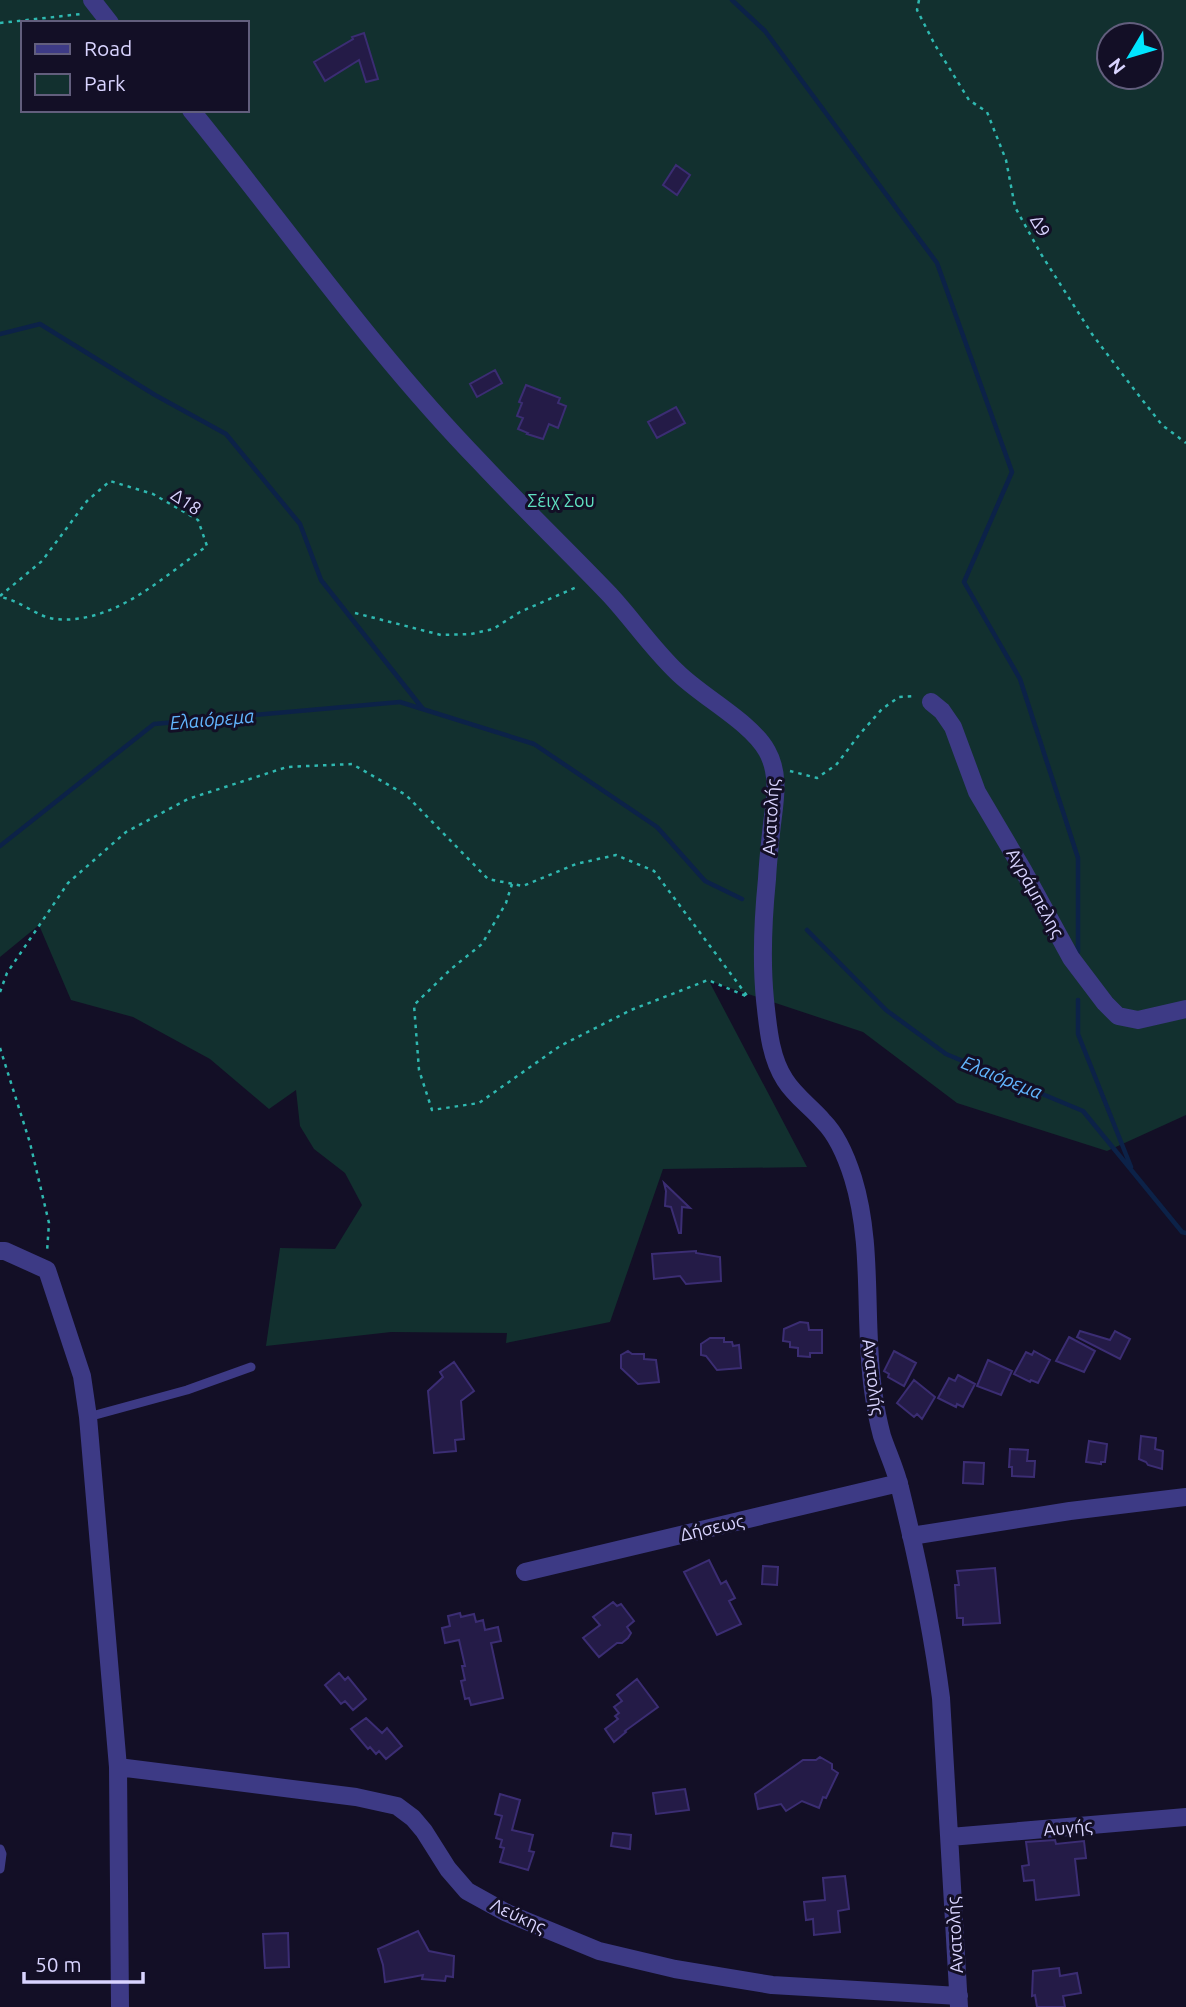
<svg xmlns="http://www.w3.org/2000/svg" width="1186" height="2007" viewBox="0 0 1186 2007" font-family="Ubuntu,sans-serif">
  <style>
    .green { fill: #12302f; fill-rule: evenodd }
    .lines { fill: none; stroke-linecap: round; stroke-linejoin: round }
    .stream { stroke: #0c2248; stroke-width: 4.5 }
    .building { fill: #241b47; stroke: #3b2d73; stroke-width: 2 }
    .path { stroke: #2fb8b0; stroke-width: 2.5; stroke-dasharray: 3.5 5; stroke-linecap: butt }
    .lane { stroke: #3d3a85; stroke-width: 9 }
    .street { stroke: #3d3a85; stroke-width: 18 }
    .labels { text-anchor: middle; stroke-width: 6; stroke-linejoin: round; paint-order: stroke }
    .street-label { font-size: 18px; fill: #d9d4ff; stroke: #130f26 }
    .park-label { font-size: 18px; fill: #5fe0c0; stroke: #130f26 }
    .water-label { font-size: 19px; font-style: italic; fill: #62b6ff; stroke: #130f26 }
  </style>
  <rect width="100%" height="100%" fill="#130f26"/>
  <path class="green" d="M0,0H1186V1115L1107,1151L957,1103L863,1032L709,981L807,1167L663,1169L610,1322L506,1343L507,1333L391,1332L266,1346L280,1248L335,1249L362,1205L345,1173L314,1149L300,1126L296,1090L269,1109L210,1059L133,1017L71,1000L39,925L0,957ZM23,23H247V110H23ZM1109,35H1151V77H1109Z"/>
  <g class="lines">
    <path class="stream" d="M732,0L765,31L937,263L1012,472L964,582L1020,679L1078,858V952
      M0,334L40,324L155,395L226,434L300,524L321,580L423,709
      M0,846L154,724L400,702L534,744L657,827L705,881L742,899
      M807,930L886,1010L946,1054L1083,1111L1182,1232L1186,1233
      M1078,1000V1034L1131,1167"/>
  </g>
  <path class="building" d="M364,33L378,79L366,82L359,60L325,81L314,62L353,39L352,37Z
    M676,165L690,175L677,195L663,185Z
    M495,370L502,383L477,397L470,384Z
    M526,385L560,398L558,403L566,406L558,428L549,424L543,439L527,434L528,433L518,429L523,418L517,416L522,403L519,402Z
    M676,407L685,423L657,438L648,422Z
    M664,1183L690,1208L682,1207L681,1233H679L671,1207L665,1206L666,1191Z
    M696,1251V1253L720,1257L721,1281L686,1284L680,1276L654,1279L652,1254Z
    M800,1322L808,1323L809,1330H822V1353H810V1357L798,1356V1348L790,1347V1342L783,1341L784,1329Z
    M1080,1331L1110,1340L1115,1331L1130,1339L1120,1359L1077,1337Z
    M1069,1337L1095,1351L1084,1372L1056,1361Z
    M710,1338H724V1342H732L733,1346L739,1345L741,1368L717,1370L706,1356L701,1355V1344Z
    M628,1351L632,1354H644V1359L656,1360L659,1382L638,1384L621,1368V1355Z
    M894,1351L916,1363L904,1386L888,1377L889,1374L884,1371Z
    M1034,1351L1050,1360L1038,1383L1031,1380L1030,1382L1014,1374L1026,1352L1032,1355Z
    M988,1360L1012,1371L1001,1395L977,1386Z
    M454,1362L474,1391L461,1401L464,1439L455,1440L456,1451L434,1453L428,1391L443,1377L440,1372Z
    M958,1375L975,1384L963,1407L957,1404L956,1407L938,1398L949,1378L955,1381Z
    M914,1380L935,1397L922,1419L917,1414L914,1417L897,1403Z
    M1141,1436L1156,1438L1155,1449L1163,1451L1162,1469L1148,1465L1146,1462L1139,1459Z
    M1089,1441L1107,1444L1105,1462H1101V1464L1086,1462Z
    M1010,1449L1028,1450L1027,1461H1035L1034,1477L1012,1476V1467H1009Z
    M964,1462L984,1463L983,1484L963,1483Z
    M709,1560L721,1584L726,1581L735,1598L729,1601L741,1624L717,1635L684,1572Z
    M763,1566L778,1567L777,1585L762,1584Z
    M995,1568L1000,1623L963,1625V1618H957L955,1585H959L957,1571Z
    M613,1602L617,1606L621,1604L634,1621L627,1627L631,1633L628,1638L622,1643H617L599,1657L583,1638L600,1625L593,1617Z
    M460,1613L461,1617L474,1614L476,1622L483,1620L485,1630L498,1627L501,1641L491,1643L503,1698L471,1705L469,1698L465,1699L461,1681L465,1680L462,1666H465L459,1640L445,1643L442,1628L450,1626L448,1616Z
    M339,1673L345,1680L348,1677L366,1699L353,1710L345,1701L341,1704L325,1685Z
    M637,1679L658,1707L625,1731L626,1732L614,1742L605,1729L618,1719L615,1716L619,1713L614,1707L622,1701L617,1695Z
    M366,1718L382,1733L387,1728L402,1746L386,1759L379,1751L376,1754L370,1747L368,1749L351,1729Z
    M820,1757L832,1764V1769L838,1773L826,1798L823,1797L819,1808L802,1801L786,1811L781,1804L758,1809L755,1794L803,1760H816Z
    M685,1789L689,1810L656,1814L653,1793Z
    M500,1794L520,1800L512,1830L533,1835L529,1851L534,1852L528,1870L500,1862L504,1848L500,1847L502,1840L496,1838L502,1816L495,1814Z
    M613,1833L631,1835L630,1849L611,1846Z
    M1055,1840L1056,1844L1084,1841L1086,1858L1075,1859L1079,1895L1036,1900L1034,1880L1024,1881L1022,1866L1029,1865L1026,1842Z
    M845,1876L849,1909L838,1911L840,1932L814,1935L813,1919L806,1920L804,1902L825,1900L823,1878Z
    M418,1931L429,1951L454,1956L453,1977L446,1976L445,1981L422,1979L423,1975L385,1982L383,1965L378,1949Z
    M288,1933L289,1967L265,1968L263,1934Z
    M1059,1968L1060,1976L1077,1973L1081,1993L1063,1996L1065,2007H1037L1035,1995L1032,1996L1033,1971Z"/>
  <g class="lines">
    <path class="path" d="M919,0L917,10L935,45L969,100L987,112L1006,160L1015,207L1041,254L1092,334L1126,379L1162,425L1186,443
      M0,23L81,14
      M0,596L42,561L87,501L110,481L153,494L198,520L207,546C162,578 113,625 55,619C37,617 20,600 0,597
      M355,613L441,635L471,634L493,629L520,612L579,586
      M790,771L817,778L836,765L859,735L882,709L899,697L916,696
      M512,884L506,903L482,944L451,969L414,1005L419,1070L432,1110L479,1103L560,1046L631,1010L708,980L746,996
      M0,992L7,973L68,883L126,832L188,799L287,767L352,764L406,795L488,879L523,886L576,864L616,855L654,871L748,997
      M0,1048L30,1143L49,1223L47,1252"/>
    <path class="lane" d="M88,1417L187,1390L251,1367
      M0,1849L2,1854L0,1869"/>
    <path class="street" d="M92,0L110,23
      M191,110C287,228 374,353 480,462C522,507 567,550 610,595C633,620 652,648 677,672C702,697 751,722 767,751C780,774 775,800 772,824C770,842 768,861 767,879C763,919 761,960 765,1000C768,1027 770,1057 785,1080C795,1096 811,1107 823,1121C837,1135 847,1159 853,1178C874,1246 863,1320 873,1390C875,1405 878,1421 882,1436C888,1454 896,1470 900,1488C917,1557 932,1628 941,1698L959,2007
      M931,702L942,711L953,727L977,792L1023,870L1071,958L1105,1003L1118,1016L1138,1020L1186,1009
      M0,1251H5L47,1270L82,1376L88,1417L118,1767L120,2007
      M911,1536L1070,1511L1186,1497
      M525,1572L899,1483
      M118,1767L356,1797L397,1806L413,1818L424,1831L448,1869L467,1891L507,1913L599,1951L675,1969L772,1985L959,1996
      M950,1837L1186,1817"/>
  </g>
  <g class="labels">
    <g class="street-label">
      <text transform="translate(1040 226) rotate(61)" y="6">Δ9</text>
      <text transform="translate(186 502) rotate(34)" y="6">Δ18</text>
      <text transform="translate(771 817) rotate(-87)" y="6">Ανατολής</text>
      <text transform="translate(1035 893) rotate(61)" y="6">Αγράμπελης</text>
      <text transform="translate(873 1377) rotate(83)" y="6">Ανατολής</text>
      <text transform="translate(712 1528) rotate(-13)" y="6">Δήσεως</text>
      <text transform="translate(1068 1828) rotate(-5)" y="6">Αυγής</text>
      <text transform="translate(518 1916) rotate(25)" y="6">Λεύκης</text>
      <text transform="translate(955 1935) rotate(-93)" y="6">Ανατολής</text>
    </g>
    <g class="park-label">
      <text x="561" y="507">Σέιχ Σου</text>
    </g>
    <g class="water-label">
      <text transform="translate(212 719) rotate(-5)" y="7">Ελαιόρεμα</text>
      <text transform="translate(1002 1077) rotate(22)" y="7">Ελαιόρεμα</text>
    </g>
  </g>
  <rect x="21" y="21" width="228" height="91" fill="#130f26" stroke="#625e7d" stroke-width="2"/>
  <rect x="35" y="44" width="35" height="10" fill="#3d3a85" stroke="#625e7d" stroke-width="2"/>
  <text x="84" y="56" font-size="21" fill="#d9d4ff">Road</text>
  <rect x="35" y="74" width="35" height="21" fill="#12302f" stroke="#625e7d" stroke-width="2"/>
  <text x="84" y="91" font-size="21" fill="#d9d4ff">Park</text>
  <g transform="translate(1130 56) rotate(232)"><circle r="33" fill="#130f26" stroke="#625e7d" stroke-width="2"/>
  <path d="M0-5L12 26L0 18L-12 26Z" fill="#00e5ff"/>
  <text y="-10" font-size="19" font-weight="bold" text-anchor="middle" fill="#d9d4ff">N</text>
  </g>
  <path d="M24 1972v10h119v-10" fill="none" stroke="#d9d4ff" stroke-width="3.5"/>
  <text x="35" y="1972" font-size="21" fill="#d9d4ff" stroke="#130f26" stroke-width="5" paint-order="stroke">50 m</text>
</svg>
